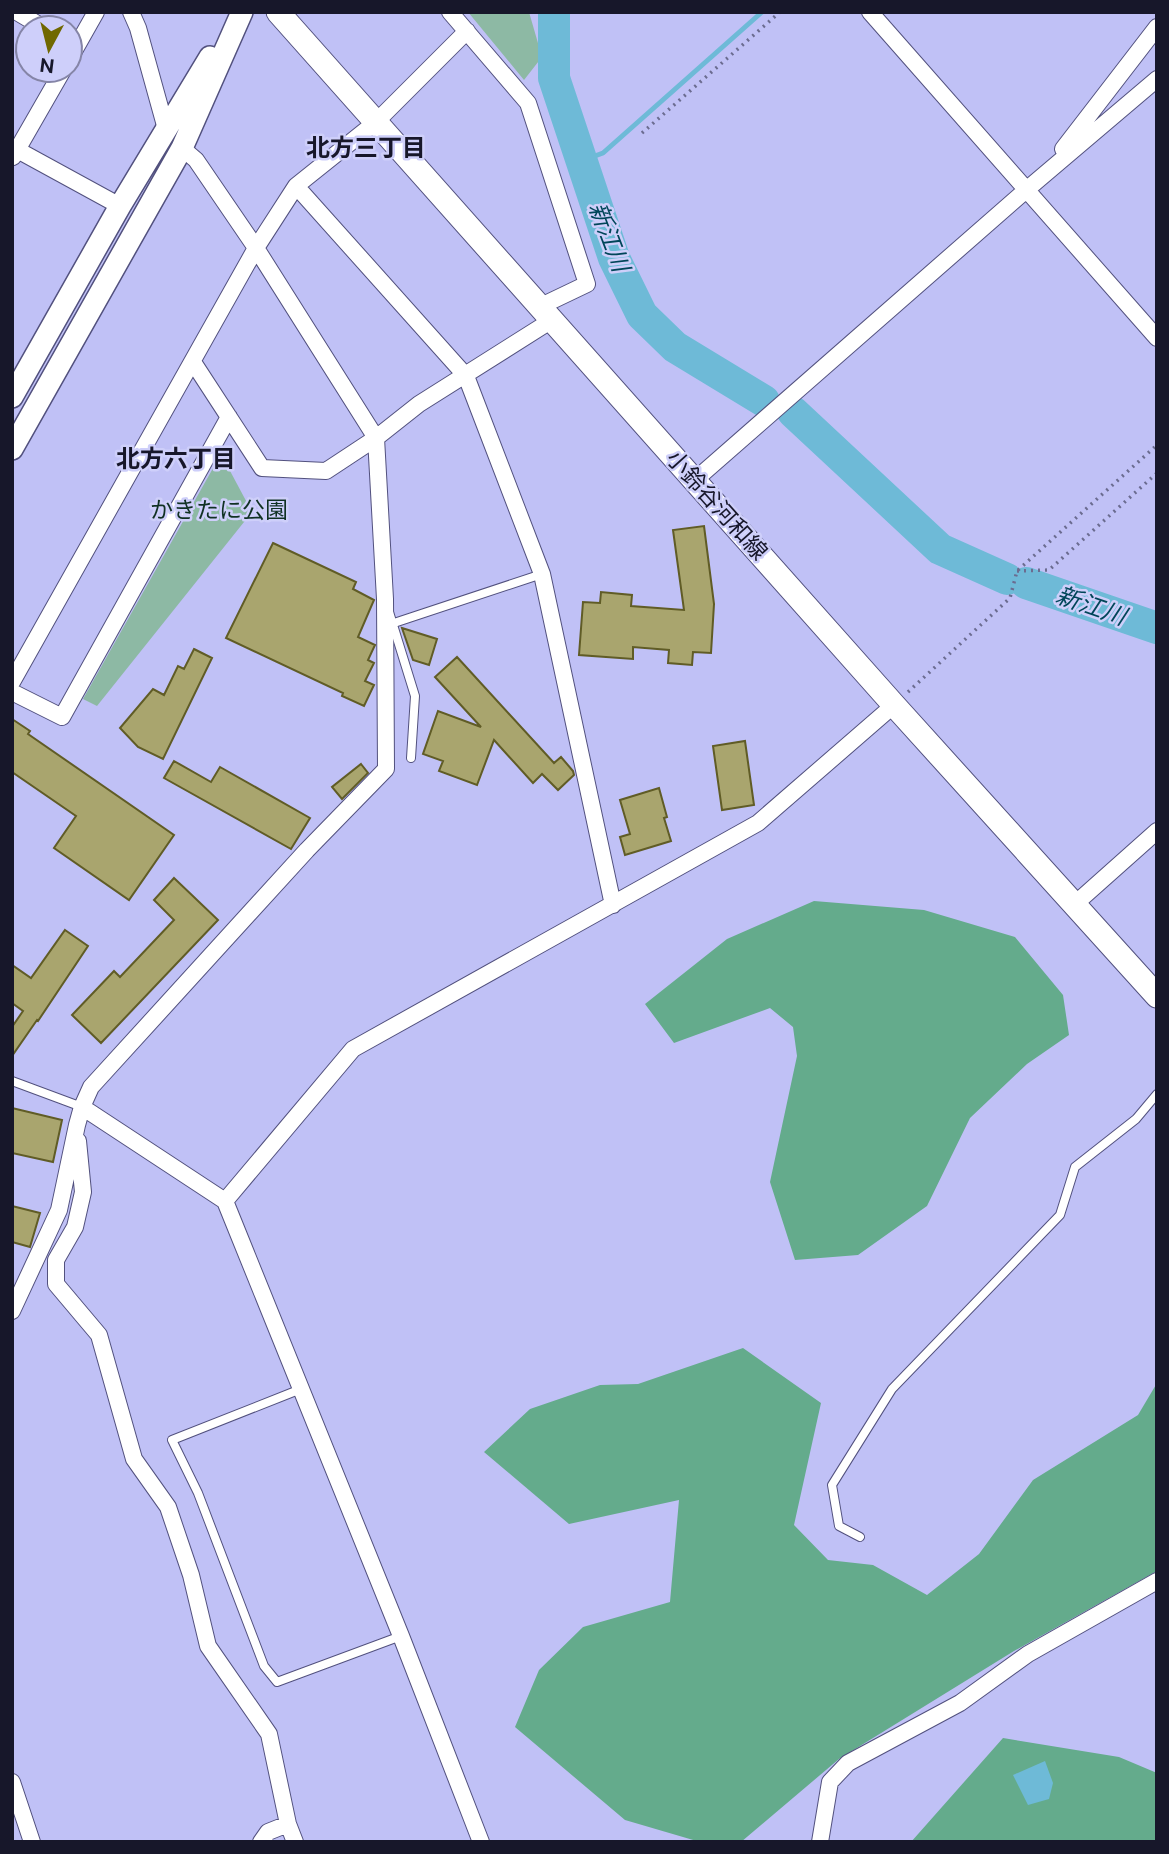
<svg xmlns="http://www.w3.org/2000/svg" width="1169" height="1854" viewBox="0 0 1169 1854" font-family="'Public Sans','Noto Sans JP',sans-serif">
  <style>
    .green { fill: #8db9a4 }
    .forest { fill: #64ab8c }
    .water { fill: #6ebad7 }
    .lines { fill: none; stroke-linecap: round; stroke-linejoin: round }
    .stream { stroke: #6ebad7; stroke-width: 5 }
    .river { stroke: #6ebad7; stroke-width: 32 }
    .building { fill: #a9a56e; stroke: #605c26; stroke-width: 2 }
    .service-casing { stroke: #52517e; stroke-width: 10 }
    .minor-casing { stroke: #52517e; stroke-width: 18 }
    .tertiary-casing { stroke: #52517e; stroke-width: 24 }
    .secondary-casing { stroke: #52517e; stroke-width: 25 }
    .path { stroke: #6b6c90; stroke-width: 3.5; stroke-dasharray: 2 5; stroke-linecap: butt }
    .service { stroke: #fff; stroke-width: 8 }
    .minor { stroke: #fff; stroke-width: 16 }
    .tertiary { stroke: #fff; stroke-width: 21 }
    .secondary { stroke: #fff; stroke-width: 23 }
    .labels { text-anchor: middle; stroke-width: 5; stroke-linejoin: round; paint-order: stroke }
    .street-label { font-size: 23px; fill: #17172a; stroke: #cecffa }
    .park-label { font-size: 23px; fill: #103123; stroke: #cecffa }
    .neighbourhood-label { font-size: 24px; font-weight: bold; fill: #17172a; stroke: #cecffa }
    .water-label { font-size: 24px; font-style: italic; fill: #004659; stroke: #cecffa }
  </style>
  <rect width="100%" height="100%" fill="#c0c1f6"/>
  <path class="green" d="M468,12H529L542,57L524,80Z
    M221,454L252,512L97,706L83,699Z"/>
  <path class="forest" d="M814,901L924,910L1015,937L1063,995L1069,1035L1027,1064L970,1118L927,1206L858,1255L795,1260L770,1182L797,1056L793,1027L770,1008L674,1043L645,1004L727,939Z
    M743,1348L821,1403L794,1525L828,1560L873,1565L927,1595L979,1554L1033,1480L1138,1415L1157,1383V1571L1014,1651L839,1759L741,1842H700L625,1820L515,1727L539,1670L583,1627L670,1602L679,1500L569,1524L484,1452L530,1409L600,1385L638,1384Z
    M1003,1738L1119,1757L1157,1773V1842H911Z"/>
  <path class="water" d="M1045,1761L1053,1783L1049,1799L1028,1805L1013,1775Z"/>
  <g class="lines">
    <path class="stream" d="M581,161L603,153L762,12"/>
    <path class="river" d="M554,12V78L614,258L642,315L675,347L764,401
      M793,412L940,549L1007,579
      M1026,583L1157,628"/>
  </g>
  <path class="building" d="M704,526L714,604L711,653L693,652L692,665L668,663L669,650L633,647V659L579,655L583,602L600,603L601,592L632,595L631,606L684,610L673,530Z
    M273,543L356,582L353,589L374,600L358,637L375,645L368,660L374,663L365,681L374,685L364,706L342,696L343,693L226,638Z
    M402,628L437,639L429,665L413,660Z
    M194,649L212,658L163,759L138,747L120,728L153,689L164,695L178,666L184,669Z
    M457,657L554,763L561,757L573,771L574,775L558,790L542,774L533,783L494,740L477,785L439,771L443,761L423,754L438,711L481,727L435,677Z
    M12,719L30,731L28,734L174,835L129,900L54,848L76,816L12,772Z
    M745,741L754,805L722,810L713,746Z
    M174,761L211,782L220,767L310,818L291,849L164,778Z
    M361,764L368,773L342,799L332,787Z
    M659,788L667,817L664,818L671,841L625,855L620,837L630,834L620,800Z
    M174,878L218,920L101,1043L72,1015L114,971L120,977L174,920L154,900Z
    M65,930L88,946L38,1021L37,1020L12,1056V1027L23,1011L12,1003V965L31,978Z
    M12,1108L62,1120L53,1162L12,1153Z
    M12,1206L40,1213L30,1247L12,1242Z"/>
  <g class="lines">
    <defs>
      <path id="service" d="M389,612L415,696L411,758
        M394,623L542,574
        M12,1081L82,1107
        M301,1389L172,1440L198,1493L264,1666L277,1682L401,1636
        M860,1537L839,1526L832,1485L892,1389L1060,1215L1075,1167L1136,1119L1157,1094"/>
      <path id="minor" d="M17,12L44,28
        M131,12L138,28L166,129
        M450,12L528,103L587,284L541,306
        M870,12L1157,338
        M70,58L96,12
        M12,147L120,206
        M1063,149L1157,27
        M13,157L63,70
        M296,186L466,376L542,574L613,905
        M193,362L262,468L326,471L376,438L419,404L552,320
        M695,480L1025,191L1157,79
        M12,682L256,248L296,186L376,122L467,31
        M12,692L62,717L229,417
        M1075,904L1157,831
        M82,1107L225,1201L401,1636L481,1842
        M78,1141L83,1192L75,1227L56,1260V1284L99,1335L134,1459L168,1507L191,1575L208,1646L269,1734L288,1824L295,1842
        M225,1201L353,1049L758,823L894,705
        M12,1311L59,1210L77,1125L82,1107L91,1087L307,850L386,769L385,599L376,438L256,248L196,160L182,148
        M12,1782L32,1842
        M261,1842L268,1832L288,1824
        M820,1842L830,1782L848,1763L960,1703L1028,1654L1157,1581"/>
      <path id="tertiary" d="M12,397L120,206L210,57
        M12,449L182,148L242,12"/>
      <path id="secondary" d="M278,12L894,705L1157,996"/>
    </defs>
    <use href="#service" class="service-casing"/>
    <use href="#minor" class="minor-casing"/>
    <use href="#tertiary" class="tertiary-casing"/>
    <use href="#secondary" class="secondary-casing"/>
    <path class="path" d="M642,133L780,12
      M1017,571L1049,570L1157,473
      M908,692L1010,598L1017,571L1157,445"/>
    <use href="#service" class="service"/>
    <use href="#minor" class="minor"/>
    <use href="#tertiary" class="tertiary"/>
    <use href="#secondary" class="secondary"/>
  </g>
  <g class="labels">
    <g class="street-label">
      <text transform="translate(717 505) rotate(48)" y="8">小鈴谷河和線</text>
    </g>
    <g class="park-label">
      <text x="219" y="518">かきたに公園</text>
    </g>
    <g class="neighbourhood-label">
      <text x="366" y="156">北方三丁目</text>
      <text x="176" y="467">北方六丁目</text>
    </g>
    <g class="water-label">
      <text transform="translate(609 237) rotate(69)" y="8">新江川</text>
      <text transform="translate(1091 606) rotate(19)" y="8">新江川</text>
    </g>
  </g>
  <rect width="1169" height="1854" fill="none" stroke="#17172a" stroke-width="28"/>
  <g transform="translate(49 49) rotate(187)"><circle r="33" fill="#cecffa" stroke="#8585a7" stroke-width="2"/>
  <path d="M0-5L12 26L0 18L-12 26Z" fill="#706800"/>
  <text y="-10" font-size="19" font-weight="bold" text-anchor="middle" fill="#17172a">N</text>
  </g>
</svg>
